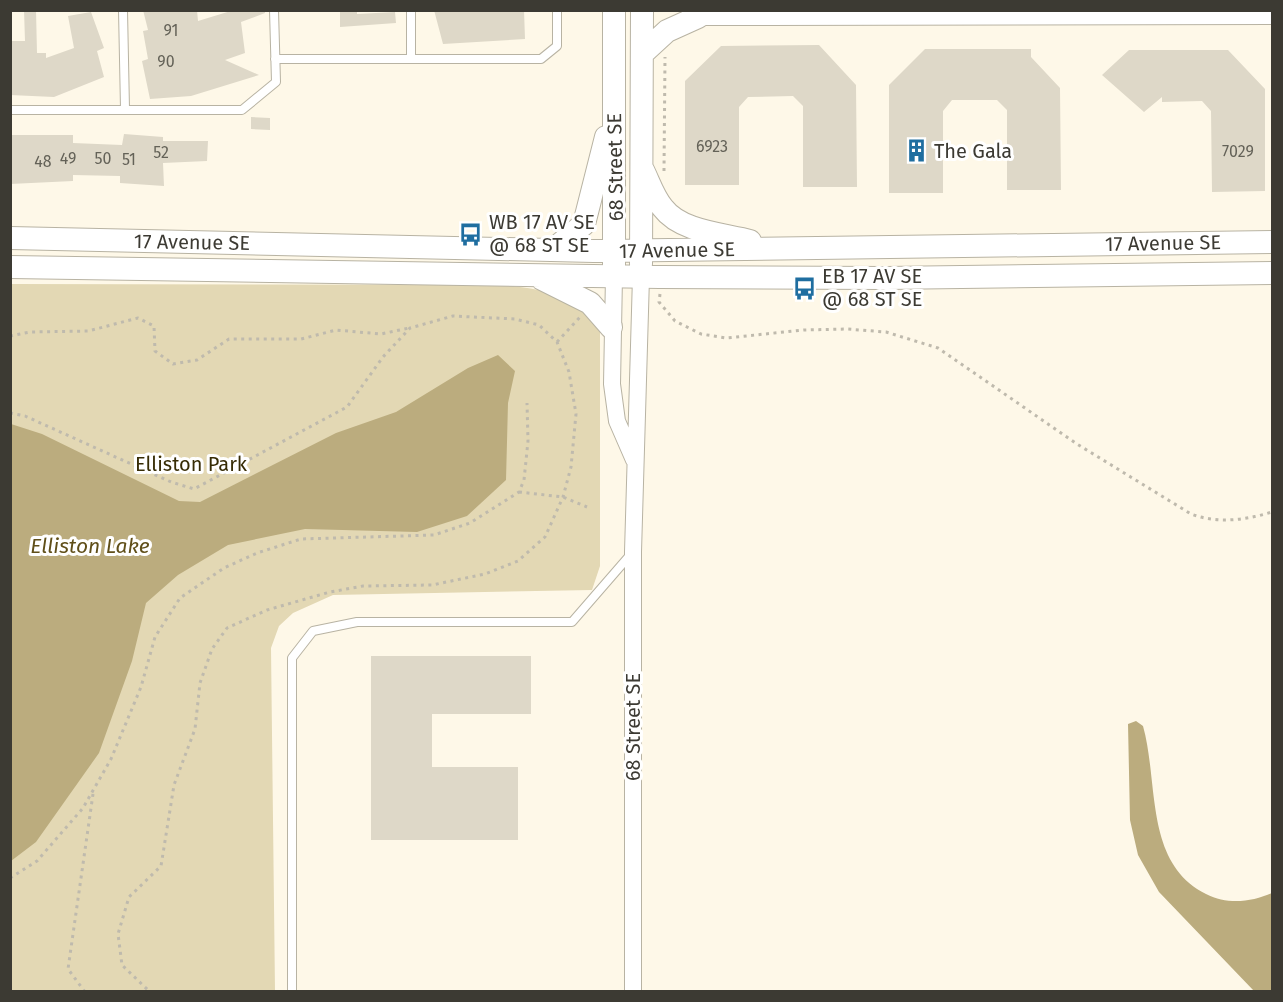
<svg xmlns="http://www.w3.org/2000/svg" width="1283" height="1002" viewBox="0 0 1283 1002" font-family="'Fira Sans',sans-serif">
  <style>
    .green { fill: #e3d8b4 }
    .water { fill: #bbac7e }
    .building { fill: #ded8c8 }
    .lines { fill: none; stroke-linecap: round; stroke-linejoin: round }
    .service-casing { stroke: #b8b3a3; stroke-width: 10 }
    .minor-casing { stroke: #b8b3a3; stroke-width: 18 }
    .secondary-casing { stroke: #b8b3a3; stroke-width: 24 }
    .path { stroke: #bfbaad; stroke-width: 3; stroke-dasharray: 3 4.5; stroke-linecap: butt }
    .service { stroke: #fff; stroke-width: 8 }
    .minor { stroke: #fff; stroke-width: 16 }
    .secondary { stroke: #fff; stroke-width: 22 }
    .labels { text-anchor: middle; stroke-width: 6; stroke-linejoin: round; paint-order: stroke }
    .number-label { font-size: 16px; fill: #646258 }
    .poi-label { font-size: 20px; fill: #3c3a33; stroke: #fff; text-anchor: start }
    .street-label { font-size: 20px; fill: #3c3a33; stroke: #fff }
    .park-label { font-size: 20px; fill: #372c05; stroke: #fff }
    .water-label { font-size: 21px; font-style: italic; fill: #604f19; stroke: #fff }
  </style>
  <rect width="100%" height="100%" fill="#fef8e8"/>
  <path class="green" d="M11,284L507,285C554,292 565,291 600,327V566L592,590L333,595L293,613L279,626L271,648L275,991L11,992Z"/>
  <path class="water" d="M498,355L515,371L508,403L506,480L467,516L417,532L305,529L228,545L178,575L146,603L132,661L99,753L36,842L11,861V424L42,434L179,501L200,502L336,433L396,412L468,368Z
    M1136,721L1143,726C1159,783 1144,863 1206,894C1228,905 1251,902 1272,893V991H1254L1159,892L1138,855L1130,820L1128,724Z"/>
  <path class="building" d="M24,10H36L37,53H46V58L74,48L68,16L91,12L104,48L97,51L104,77L54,97L10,95V41H25Z
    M143,10H197L198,21L234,10H265V13L241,22L245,53L225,60L259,75L191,96L150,99L142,61L148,59L143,31L148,30Z
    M340,10H357V14L395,12L396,23L340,27Z
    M434,10H524L525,39L443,44Z
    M819,45L856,85L857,187H803V106L793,96L748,97L739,107V185H685V81L721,46Z
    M925,49H1031V57L1060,88L1061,190H1007V110L997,100H952L943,111V193H889V85Z
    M1129,50H1228L1265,89V191L1212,192L1211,111L1202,101L1162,102V97L1144,112L1102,75Z
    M251,117L270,118V130L251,129Z
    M124,134L163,137V141H208L207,161L163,163L164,186L120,183V176L73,175V181L10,184V135H73V143L122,145Z
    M371,656H531V714H432V767H518V840H371Z"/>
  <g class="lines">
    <defs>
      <path id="service" d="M123,10L125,109
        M275,59H541L557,46V10
        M411,59V10
        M10,110H242L276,82L274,10
        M292,992V658L313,631L357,622H572L631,554"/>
      <path id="minor" d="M698,17L1272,16
        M614,276L612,384L617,421L634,460
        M633,992V552L641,277"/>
      <path id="secondary" d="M614,10V266
        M642,54L667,31L698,17
        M643,170C649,182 654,198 663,208C681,232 724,234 750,241
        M10,238L594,251L1272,242
        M553,250L584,224L606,137
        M641,264L642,10
        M10,267L660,277L886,278L1272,273
        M542,279L590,303L611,327"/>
    </defs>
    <use href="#service" class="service-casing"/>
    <use href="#minor" class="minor-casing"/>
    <use href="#secondary" class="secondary-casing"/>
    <path class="path" d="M664,171L665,57
      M660,294L659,302L675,321L701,334L726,338L804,330L847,329L886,332L938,348L1077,444L1191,514C1218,524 1246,520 1272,512
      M10,336L30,332L88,331L138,318L154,326L155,351L173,364L197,360L229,339H301L336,330L381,334L409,328
      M557,342L580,317
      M10,413L25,416L171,482L194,489L347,407L383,357L410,328L453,316L515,319L539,325L557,342L569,372L576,414L571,467L563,497L545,537L518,561L485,574L432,585L363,586L330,592L267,610L227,628L212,649L200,683L195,729L174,785L161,866L129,897L118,934L122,965L150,992
      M519,492L563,497L587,507
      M10,878L37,861L83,808L111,759L141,687L155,637L180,598L224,568L257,553L301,539L434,535L470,523L519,492L524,480L528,441L527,403
      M85,992L68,969L93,794"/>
    <use href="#service" class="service"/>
    <use href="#minor" class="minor"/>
    <use href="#secondary" class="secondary"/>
  </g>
  <defs>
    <symbol id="building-bare" viewBox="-9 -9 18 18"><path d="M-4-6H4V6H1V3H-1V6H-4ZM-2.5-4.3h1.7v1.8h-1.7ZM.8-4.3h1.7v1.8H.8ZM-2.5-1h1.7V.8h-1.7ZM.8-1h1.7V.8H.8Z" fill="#1f6ea0" stroke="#fff" stroke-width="2.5" paint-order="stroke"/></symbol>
    <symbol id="bus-bare" viewBox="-9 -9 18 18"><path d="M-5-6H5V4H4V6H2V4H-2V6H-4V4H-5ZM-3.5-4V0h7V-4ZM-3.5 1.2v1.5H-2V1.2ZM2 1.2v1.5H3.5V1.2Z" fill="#1f6ea0" stroke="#fff" stroke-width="2.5" paint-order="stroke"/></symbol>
  </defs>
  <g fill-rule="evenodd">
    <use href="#building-bare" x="900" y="134" width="33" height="33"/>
    <use href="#bus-bare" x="454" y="218" width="33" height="33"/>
    <use href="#bus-bare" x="788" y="272" width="33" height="33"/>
  </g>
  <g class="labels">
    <g class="number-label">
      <text x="171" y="36">91</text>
      <text x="166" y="67">90</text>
      <text x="712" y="152">6923</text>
      <text x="1238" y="157">7029</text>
      <text x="161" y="158">52</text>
      <text x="68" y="164">49</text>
      <text x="103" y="164">50</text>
      <text x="129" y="165">51</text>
      <text x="43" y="167">48</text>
    </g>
    <g class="poi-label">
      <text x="934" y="158">The Gala</text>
      <text x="489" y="229">WB 17 AV SE<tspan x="489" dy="23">@ 68 ST SE</tspan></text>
      <text x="822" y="283">EB 17 AV SE<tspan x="822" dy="23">@ 68 ST SE</tspan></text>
    </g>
    <g class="street-label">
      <text transform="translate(615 167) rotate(-91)" y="7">68 Street SE</text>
      <text transform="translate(192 242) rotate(1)" y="7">17 Avenue SE</text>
      <text transform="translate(1163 243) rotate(-1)" y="7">17 Avenue SE</text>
      <text transform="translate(677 250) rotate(-1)" y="7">17 Avenue SE</text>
      <text transform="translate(633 727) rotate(-90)" y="7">68 Street SE</text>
    </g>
    <g class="park-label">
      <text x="191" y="471">Elliston Park</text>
    </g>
    <g class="water-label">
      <text x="90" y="553">Elliston Lake</text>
    </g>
  </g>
  <rect width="1283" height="1002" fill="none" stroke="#3c3a33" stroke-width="24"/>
</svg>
